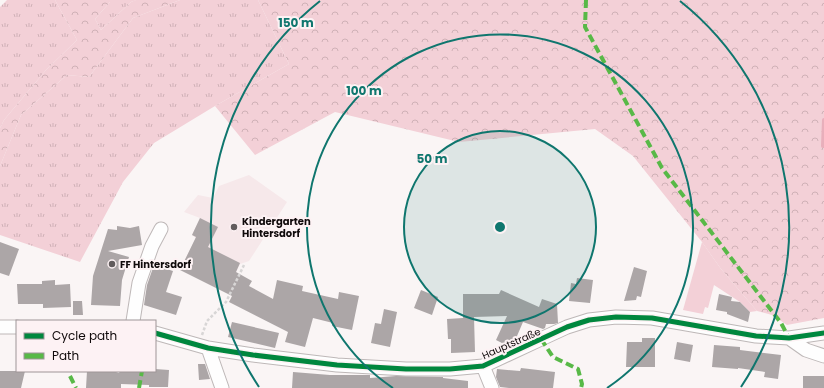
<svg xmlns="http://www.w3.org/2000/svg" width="824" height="388" viewBox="0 0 824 388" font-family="Poppins,sans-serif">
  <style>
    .built { fill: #f6e8ea }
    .grass { fill: url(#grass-tufts) }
    .forest { fill: url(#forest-crowns) }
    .garden { fill: #f3d0d7 }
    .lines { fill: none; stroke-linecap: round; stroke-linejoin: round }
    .stream { stroke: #e8afbb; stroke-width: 4 }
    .building { fill: #aca6a7 }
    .minor-casing { stroke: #beb8b8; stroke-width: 15 }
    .path { stroke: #d8d6d6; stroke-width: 2.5; stroke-dasharray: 3 2; stroke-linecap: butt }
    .minor { stroke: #fefefe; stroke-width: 13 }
    .quiet { stroke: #58b947; stroke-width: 4; stroke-dasharray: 8 4; stroke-linecap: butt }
    .cycleway-casing { stroke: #fdf2f4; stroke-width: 8 }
    .cycleway { stroke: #00873e; stroke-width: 5 }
    .ring { fill: none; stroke: #0f766e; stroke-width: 2 }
    .poi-dot { fill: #625c5d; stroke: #fdf2f4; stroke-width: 1.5 }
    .labels { text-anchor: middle; stroke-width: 4; stroke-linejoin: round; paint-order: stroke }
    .poi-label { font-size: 10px; font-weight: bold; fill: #100a0b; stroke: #fdf2f4; text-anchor: start }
    .street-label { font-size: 10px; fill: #100a0b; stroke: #fdf2f4 }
    .centre { fill: #0f766e; stroke: #fdf2f4; stroke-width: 2 }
    .ring-label { font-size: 12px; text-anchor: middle; font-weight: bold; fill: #0f766e; stroke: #fdf2f4; stroke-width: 4; stroke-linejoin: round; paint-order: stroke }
  </style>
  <defs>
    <pattern id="grass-tufts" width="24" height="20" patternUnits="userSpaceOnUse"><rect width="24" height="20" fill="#f3d0d7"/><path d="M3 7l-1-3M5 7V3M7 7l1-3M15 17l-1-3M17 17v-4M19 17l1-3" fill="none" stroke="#cfb1b7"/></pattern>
    <pattern id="forest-crowns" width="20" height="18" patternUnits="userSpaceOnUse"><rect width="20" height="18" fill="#f3d0d7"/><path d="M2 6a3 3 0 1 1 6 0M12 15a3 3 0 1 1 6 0" fill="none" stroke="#cfb1b7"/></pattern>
  </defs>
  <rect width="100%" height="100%" fill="#faf5f5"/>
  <path class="built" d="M249,175L287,202L249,261L240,264L226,292L193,273L181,267L196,238L192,235L200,218L184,212L198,195L213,198L219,186Z"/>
  <path class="grass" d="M7,0H55L77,40L46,70L4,120L0,128V7Z
    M110,0H137L131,2L101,30L95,19L110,2Z
    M180,0H258L289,64L215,106L154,143L123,182L80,262L0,235V166L21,115L67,75L89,77L133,18Z"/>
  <path class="forest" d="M55,0H110V2L95,19L101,30L131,2L136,0H180L133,18L89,77L67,75L21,115L0,166V128L4,120L46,70L77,40Z
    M258,0H824V318L787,325L772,315L757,311L721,269L702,242L633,156L595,129L459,142L335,112L255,155L215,106L289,64Z"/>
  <path class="garden" d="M702,242L721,269L757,311L750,312L740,302L714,285L708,308L705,307L703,314L683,310Z"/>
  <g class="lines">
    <path class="stream" d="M823,146L824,120"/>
  </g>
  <path class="building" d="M200,218L218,227L208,247L240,263L236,272L252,281L249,286L273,299L277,280L303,286L302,291L338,299L339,292L359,296L352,330L332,326L333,323L313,318L305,347L285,342L288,332L229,302L232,296L180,270L196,237L192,235Z
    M117,226L130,228L139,226L142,245L108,251L129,257L122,280L120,306L91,305L93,276L108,229L117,230Z
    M0,242L19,249L9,276L0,273Z
    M154,265L173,271L166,292L182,297L176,315L144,305L147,285Z
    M634,267L647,271L641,297L637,296L636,300L624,301Z
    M577,278L593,280L590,303L569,301L571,283L576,284Z
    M55,280V285L70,284L71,307L43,308V304H18L17,284H42V281Z
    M421,290L438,297L432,315L414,308Z
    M501,290L539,307L542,299L557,304L558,323L554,324H546L545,328L543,329L523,322L514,343L508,346L496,340L507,316L474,317L475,352L451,353V339H448L447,319L463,318V294H499Z
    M719,294L732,297L731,301L740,302L750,312L748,322L727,314V312L716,310Z
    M73,301H82L83,315H73Z
    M384,309L397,312L390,347L371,343L375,323L381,324Z
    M232,322L279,333L275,348L228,337Z
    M642,338H655V367H626L627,342H642Z
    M677,342L693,345L690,362L674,359Z
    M714,345L740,347V350L781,355L778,379L764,377L765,372L738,368V369L712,367Z
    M198,364H205L210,379L199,380Z
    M521,368L555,372L553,388H509L500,387L496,377L497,369L520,371Z
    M155,369L169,370L168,387H149V385L121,384V388H86L87,371H116V372L119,373L120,371H155Z
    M0,371H25L21,388H0Z
    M293,372L330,375H370V378L396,376L443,377V378L468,381V388H292Z
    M803,376H824V388H803Z"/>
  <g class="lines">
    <defs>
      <path id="minor" d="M133,321L139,283L152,246L161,229
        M0,327H17
        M155,333L208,348L253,355L337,365L406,369H450L483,366L541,339L567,327L589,320L616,317L652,318L756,336L789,338L824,333
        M789,338L806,350L824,356
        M208,348L222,388
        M483,366L492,388"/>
    </defs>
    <use href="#minor" class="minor-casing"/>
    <path class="path" d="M202,335L207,321L226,302L244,265"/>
    <use href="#minor" class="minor"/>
    <path class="quiet" d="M586,0L585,27L662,168L781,323L789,338
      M541,339L553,357L578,369L582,384L581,388
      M70,376L76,388
      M139,388L142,371"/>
    <defs>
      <path id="cycleway" d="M155,333L208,348L253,355L337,365L406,369H450L483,366L541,339L567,327L589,320L616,317L652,318L756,336L789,338L824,333"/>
    </defs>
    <use href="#cycleway" class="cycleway-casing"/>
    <use href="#cycleway" class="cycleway"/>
  </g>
  <circle cx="500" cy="227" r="96" fill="#0f766e" fill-opacity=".12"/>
  <g class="ring">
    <circle cx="500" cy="227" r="96"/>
    <path d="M393 388A193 193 0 1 1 607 388"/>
    <path d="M259 387A289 289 0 0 1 320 1M680 1A289 289 0 0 1 741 387"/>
  </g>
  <g class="poi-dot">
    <circle cx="234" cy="227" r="4"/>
    <circle cx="112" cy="264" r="4"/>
  </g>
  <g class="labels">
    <g class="poi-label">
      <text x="242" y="225">Kindergarten<tspan x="242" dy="12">Hintersdorf</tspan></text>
      <text x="120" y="268">FF Hintersdorf</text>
    </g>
    <g class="street-label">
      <text transform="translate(511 343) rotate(-24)" y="4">Hauptstraße</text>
    </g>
  </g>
  <circle cx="500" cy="227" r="6" class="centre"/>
  <g class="ring-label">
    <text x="296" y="27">150 m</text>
    <text x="364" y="95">100 m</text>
    <text x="432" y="163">50 m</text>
  </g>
  <rect x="16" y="320" width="140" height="52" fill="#fdf2f4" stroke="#9e9597"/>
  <rect x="24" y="333" width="20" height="6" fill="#00873e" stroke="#9e9597"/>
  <text x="52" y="340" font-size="12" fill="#100a0b">Cycle path</text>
  <rect x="24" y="353" width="20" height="6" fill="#58b947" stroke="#9e9597"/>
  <text x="52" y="360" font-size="12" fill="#100a0b">Path</text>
</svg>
